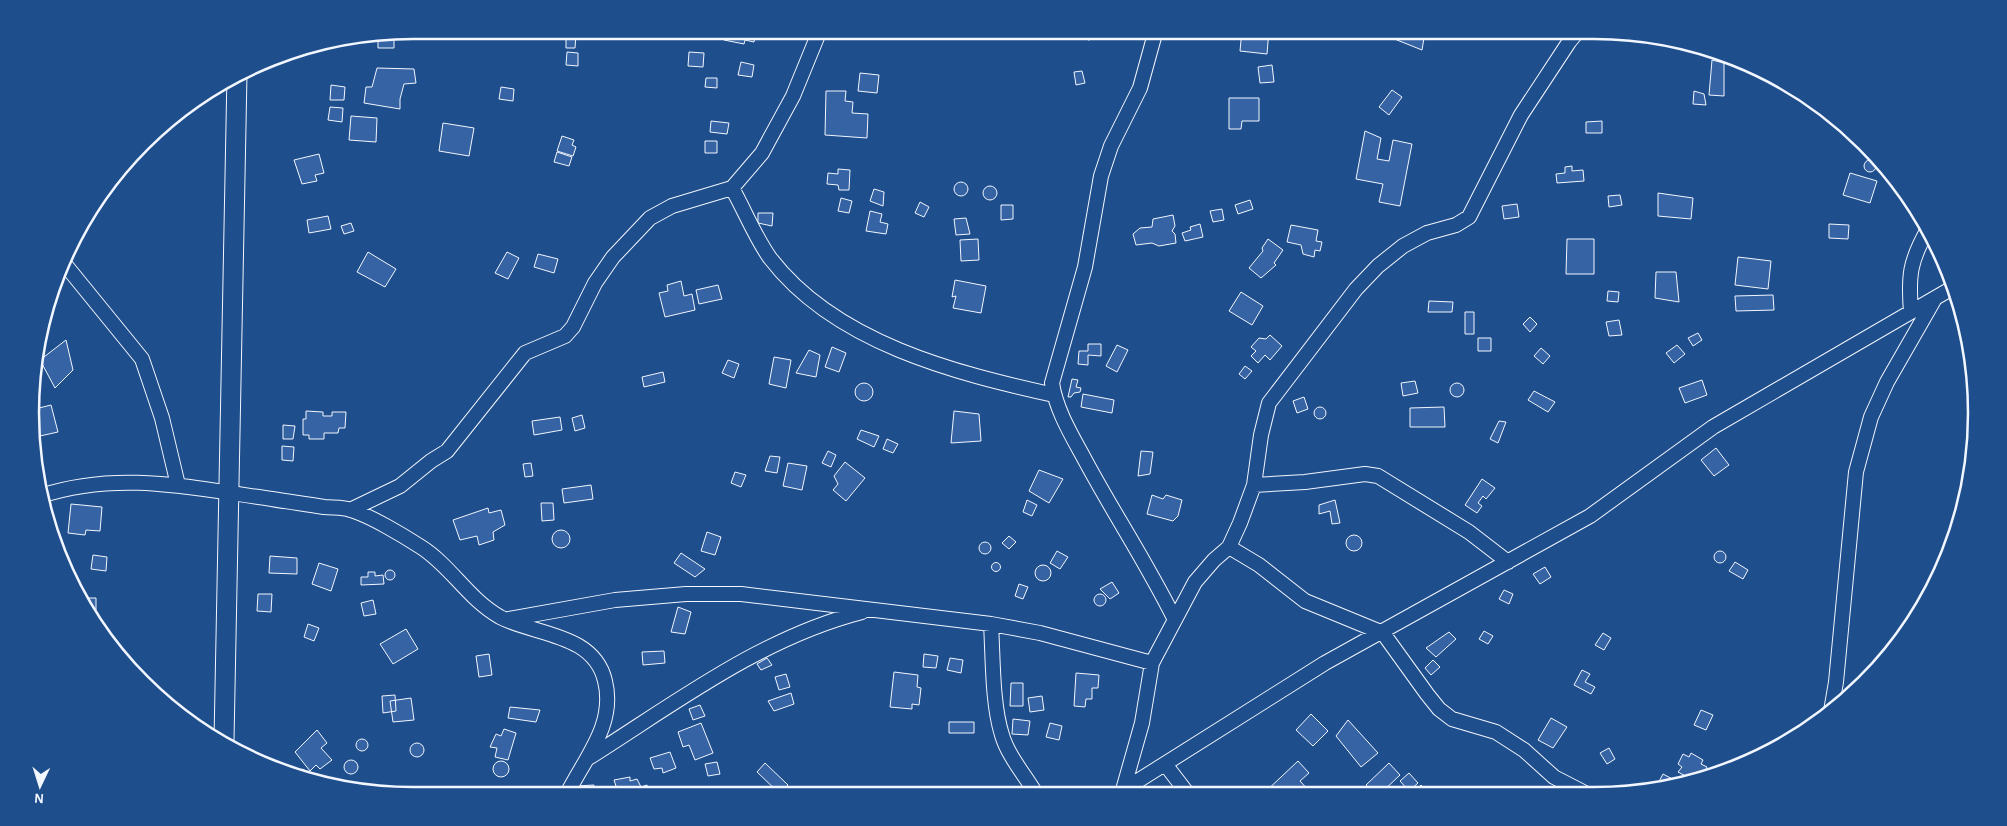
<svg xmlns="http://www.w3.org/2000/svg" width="2007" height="826" viewBox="0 0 2007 826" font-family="'Alegreya Sans',sans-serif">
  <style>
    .building { fill: #3563a3; stroke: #f2f6ff }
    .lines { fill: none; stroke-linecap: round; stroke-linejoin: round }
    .street-casing { stroke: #f2f6ff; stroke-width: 16 }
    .secondary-casing { stroke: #f2f6ff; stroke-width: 21 }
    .street { stroke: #1f4e8c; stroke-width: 14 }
    .secondary { stroke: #1f4e8c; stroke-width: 19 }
    .rim { fill: none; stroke: #f2f6ff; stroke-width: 2.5 }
  </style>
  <rect width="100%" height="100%" fill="#1f4e8c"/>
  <path class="building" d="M726,30H747V34L755,36L754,42L745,40L744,44L724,40Z
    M1086,30H1107L1108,36L1088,40Z
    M1242,30H1269L1267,54L1240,51Z
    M1395,30L1425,32L1422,50L1392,38Z
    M576,34L575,48H566V35Z
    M394,35V48H378V36Z
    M567,52L578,53V66L566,65Z
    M689,52L704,53L703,67L688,66Z
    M1712,60L1724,63V96L1709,95Z
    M741,62L754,65L752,77L738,75Z
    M1272,65L1274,82L1260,83L1258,67Z
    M377,68L414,69L416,83L404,84L400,99V109L364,103L366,87H372Z
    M1082,71L1085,83L1076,85L1074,72Z
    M860,73L879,75L877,93L858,91Z
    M706,78H717V88L705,87Z
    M331,85L345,87L344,100H330Z
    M501,87L514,89L513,101L499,99Z
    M1392,90L1402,97L1389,115L1379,107Z
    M826,91H846L845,101L853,102L852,113L868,114L867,138L825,135Z
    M1694,91L1704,94L1706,105L1693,104Z
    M1229,98H1259V121H1242L1241,129H1229Z
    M330,107L343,108L342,122L328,120Z
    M351,116L377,118L376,142L349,140Z
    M711,121L729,123L727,134L710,132Z
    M1602,121V133H1586V122Z
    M443,123L474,128L469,156L439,151Z
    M1365,131L1381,138L1377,159L1389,161L1393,140L1412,144L1400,206L1379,202L1383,184L1356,179Z
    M562,136L574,140L572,145L576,147L573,156L557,151Z
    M705,141H717V153H705Z
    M557,152L572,157L569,166L554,162Z
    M319,154L324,173L315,175L317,181L302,184L294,160Z
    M1864 166a6 6 0 1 1 12 0a6 6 0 1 1-12 0Z
    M1572,166V171L1583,170L1584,181L1557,183L1556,174L1565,173V167Z
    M838,169L850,170L849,190H839L838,185L827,184L828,173L838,174Z
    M1850,173L1877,181L1870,203L1843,195Z
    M954 189a7 7 0 1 1 14 0a7 7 0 1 1-14 0Z
    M983 193a7 7 0 1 1 14 0a7 7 0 1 1-14 0Z
    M874,189L884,192L883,206L870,201Z
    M1658,193L1693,198L1691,219L1658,216Z
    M1620,195L1622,205L1609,207L1608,196Z
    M841,198L852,201L849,213L838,211Z
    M1250,200L1253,209L1238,214L1235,205Z
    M920,202L929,207L924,217L915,213Z
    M1517,204L1519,217L1504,219L1502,206Z
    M1001,205H1013V219L1001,220Z
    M1222,209L1224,220L1213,222L1210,211Z
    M870,211L882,214L880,222L888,224L886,234L866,231Z
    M758,213H773L772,226L758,223Z
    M1173,215L1175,226L1172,231L1175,234L1176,243L1159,246L1152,243L1136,245L1133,234L1140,228L1152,227L1153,219Z
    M328,216L331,229L309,233L307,220Z
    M966,218L970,234L956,235L954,219Z
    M351,223L354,231L344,234L341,226Z
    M1200,224L1203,237L1185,241L1182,233L1191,230L1190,227Z
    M1829,224L1849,225L1848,239L1829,238Z
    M1291,225L1318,230L1316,241L1322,242L1320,251L1315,250L1314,257L1303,254L1301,245L1287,242Z
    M978,239L979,260L961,261L960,240Z
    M1268,239L1283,250L1274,263L1276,265L1261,278L1249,268L1263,251L1262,248Z
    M1567,239H1594V274H1566Z
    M368,252L396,269L385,287L357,272Z
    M507,252L519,258L508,279L495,273Z
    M538,254L558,259L554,273L534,267Z
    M1738,257L1771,261L1768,289L1735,285Z
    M1656,272H1676L1679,302L1655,298Z
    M955,280L986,286L981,313L953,308L956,296L952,297Z
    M681,281L684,296L692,294L695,310L665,317L659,293L668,291L667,285Z
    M718,285L722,299L699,304L696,290Z
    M1608,291L1619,292L1618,302L1607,301Z
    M1241,292L1263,306L1252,325L1229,311Z
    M1773,295L1774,310L1736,311L1735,296Z
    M1429,301L1453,302L1452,312H1428Z
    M1465,312H1474V334H1465Z
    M1530,317L1537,324L1530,332L1523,324Z
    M1619,320L1622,335L1609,336L1606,322Z
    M1698,333L1702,340L1693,346L1688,338Z
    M1270,335L1282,346L1270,360L1265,355L1258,363L1251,356L1256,351L1251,347L1259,338L1266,339Z
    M1478,338H1491V351H1478Z
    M66,340L73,370L55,388L40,360Z
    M1088,344H1101V356L1088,355V365L1078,364L1079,351H1088Z
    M1117,345L1128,350L1117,372L1106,366Z
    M1677,345L1685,354L1674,363L1666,353Z
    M832,347L846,353L839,372L825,367Z
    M1541,348L1550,356L1543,364L1534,356Z
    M809,350L820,355L816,377L796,373Z
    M774,357L791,360L786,388L769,384Z
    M728,360L739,364L734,378L722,373Z
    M1245,366L1252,371L1245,379L1239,374Z
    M663,372L665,382L644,387L642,377Z
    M1072,379L1078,380L1076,387L1081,388L1080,392L1074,393L1071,397H1068Z
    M1702,380L1707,395L1685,403L1679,388Z
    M1415,381L1418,393L1403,396L1401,383Z
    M855 392a9 9 0 1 1 18 0a9 9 0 1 1-18 0Z
    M1450 390a7 7 0 1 1 14 0a7 7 0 1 1-14 0Z
    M1534,391L1555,402L1548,412L1528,400Z
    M1083,394L1114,400L1112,413L1081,407Z
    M1304,397L1308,409L1297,413L1293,401Z
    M51,405L58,432L40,436L35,409Z
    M1444,407L1445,427H1410V408Z
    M1314 413a6 6 0 1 1 12 0a6 6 0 1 1-12 0Z
    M306,411L323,412V416H332V412H346L345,428H339L338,433H324V439H309V435H303V419H306Z
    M954,411L979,414L981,441L951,443Z
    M582,415L585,428L575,431L572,418Z
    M560,417L562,430L534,435L532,421Z
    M1499,421L1506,422L1498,443L1490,439Z
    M283,425L295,426L293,439H283Z
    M861,430L879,436L874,447L857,439Z
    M887,439L898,444L893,453L883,449Z
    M282,446L294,447L293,461L282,460Z
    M1716,448L1729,465L1714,476L1701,460Z
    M828,451L836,455L831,467L822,463Z
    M1141,451L1153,452L1150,474L1138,476Z
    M770,456L780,457L777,473L765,471Z
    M845,462L865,478L846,501L833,490L838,484L834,476Z
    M531,463L533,476L525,477L523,464Z
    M788,463L807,466L802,490L783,486Z
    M1039,470L1063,479L1049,503L1029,491Z
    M735,472L746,475L741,487L731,483Z
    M1482,479L1495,488L1486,499L1483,496L1478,503L1482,506L1477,513L1465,505Z
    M591,485L593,499L564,503L562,489Z
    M1152,495L1163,499L1166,495L1182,500L1178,516L1173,521L1147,514Z
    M1027,500L1037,505L1032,516L1023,512Z
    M1335,500L1340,523L1332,524L1330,511L1319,514V505Z
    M541,503H553L554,520L542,521Z
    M71,504L102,507L100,531L86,530L85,535L68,533Z
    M488,508L489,513L501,510L505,525L493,532L494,540L479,545L477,536L460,540L453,520Z
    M552 539a9 9 0 1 1 18 0a9 9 0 1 1-18 0Z
    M707,532L721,537L715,555L701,551Z
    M1346 543a8 8 0 1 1 16 0a8 8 0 1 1-16 0Z
    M1009,536L1016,542L1009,549L1002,543Z
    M979 548a6 6 0 1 1 12 0a6 6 0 1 1-12 0Z
    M1714 557a6 6 0 1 1 12 0a6 6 0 1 1-12 0Z
    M1057,551L1068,557L1060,569L1050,563Z
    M681,553L705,569L695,577L674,563Z
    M93,555L107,557L106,571L91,569Z
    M270,556L297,558V574L269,573Z
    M1735,562L1748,570L1743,579L1729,571Z
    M991.5 567a4.5 4.5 0 1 1 9 0a4.5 4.5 0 1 1-9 0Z
    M319,563L338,569L331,591L312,584Z
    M1035 573a8 8 0 1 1 16 0a8 8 0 1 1-16 0Z
    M1545,567L1551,577L1540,584L1533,574Z
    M385 575a5 5 0 1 1 10 0a5 5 0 1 1-10 0Z
    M368,572H375V576L383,575L384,584L361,585V577H368Z
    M1112,582L1119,593L1110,599L1100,589Z
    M1019,584L1028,587L1023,599L1015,596Z
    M1504,590L1513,594L1509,604L1499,599Z
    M258,594H272L271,612L257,611Z
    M1094 600a6 6 0 1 1 12 0a6 6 0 1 1-12 0Z
    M80,598H96V610H86Z
    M373,600L376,614L364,616L361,603Z
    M678,607L691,612L685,634L671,632Z
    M308,624L319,628L314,641L304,637Z
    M406,629L418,649L393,664L380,644Z
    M1484,631L1493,636L1488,644L1479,639Z
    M1449,632L1456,639L1436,657L1426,648Z
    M1603,633L1611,638L1604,650L1595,645Z
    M664,651L665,663L643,665L642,652Z
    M489,654L492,675L479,677L476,656Z
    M924,654L938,656L936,668L923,667Z
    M767,658L772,665L761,670L757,664Z
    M950,658L963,660L961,673L947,670Z
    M1433,660L1440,667L1431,675L1425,668Z
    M1582,670L1590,674L1585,682L1595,687L1591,694L1574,685Z
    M894,672L918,675L917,687L921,688L919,705L912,704V709L890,707Z
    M1076,673L1099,675L1098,688H1092V699H1086L1085,707L1074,706Z
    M786,674L790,687L779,690L775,677Z
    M1011,683H1023V706H1010Z
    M791,693L794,704L774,711L768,701Z
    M395,695L396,711L383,713L382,696Z
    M1042,696L1044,710L1030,712L1028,698Z
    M411,698L414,720L393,722L390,701Z
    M700,705L705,716L693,720L689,709Z
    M510,707L540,710L536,722L508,718Z
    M1701,710L1713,715L1706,730L1694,725Z
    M1311,714L1328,731L1313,746L1296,730Z
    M1551,718L1567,727L1553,748L1538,740Z
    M1013,719L1030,721L1028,735L1012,734Z
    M1348,720L1378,753L1361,767L1336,736Z
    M949,722H974V733H949Z
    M701,723L713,753L695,760L689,745L683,747L678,732Z
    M1050,723L1062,726L1059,740L1046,737Z
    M504,729L516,733L508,760L495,757L497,748L490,747L496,734L501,736Z
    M317,730L327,743L321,748L332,760L320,769L316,765L310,771L295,752Z
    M356 745a6 6 0 1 1 12 0a6 6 0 1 1-12 0Z
    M410 750a7 7 0 1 1 14 0a7 7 0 1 1-14 0Z
    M1609,748L1615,759L1607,764L1600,753Z
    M670,752L676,768L663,773L662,768L654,769L650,758Z
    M1691,753L1703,760L1701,764L1707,767L1703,775L1693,776L1691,779L1678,772L1682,767L1678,764L1683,754L1689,757Z
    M344 767a7 7 0 1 1 14 0a7 7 0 1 1-14 0Z
    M493 769a8 8 0 1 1 16 0a8 8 0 1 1-16 0Z
    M1298,761L1309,773L1300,781L1310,792L1308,794H1263Z
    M717,762L720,774L708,776L705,764Z
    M765,763L788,785L780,794L757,772Z
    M1389,763L1400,775L1381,793H1374L1366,785Z
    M302,769L308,772L309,779L295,777L296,773Z
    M1409,773L1418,783L1409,791L1400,781Z
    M1663,774L1678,782L1655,789Z
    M630,777V781L637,779L641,787L647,785L650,795H619L614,780Z
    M594,785V796H577V786Z
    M1421,785L1429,793H1413Z"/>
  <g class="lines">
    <defs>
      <path id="street" d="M1156,30L1140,88L1111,146L1101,176L1085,267L1052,383C1056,410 1072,436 1085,460C1114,514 1148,565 1175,620
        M732,188C745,211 755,237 770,258C835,343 955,373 1054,395
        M63,262L142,359L162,418L178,485
        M1911,312C1908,275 1910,261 1928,229
        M1254,485L1305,482L1365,474L1378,476L1469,532L1508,562
        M40,496C120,470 191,488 272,499C289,502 307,504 324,507C333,508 343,507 351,510C369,515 404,536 421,547C451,566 468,599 500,617C534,635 594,633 605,681C616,725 584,759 566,796
        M350,510L400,486L431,461L447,451L525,353L565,336L573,327L595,283L613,257L650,218L672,206L732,188L762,153L793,96L820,30
        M1229,547L1259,565L1305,601L1383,633L1427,694L1439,709L1452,719L1496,732L1524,750L1554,777L1585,793
        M509,619L615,600L686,594H741L991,624L1040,633L1152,663
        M991,624C993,656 992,704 1002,735C1008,756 1025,775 1036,794
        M1831,711L1836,682L1856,472L1871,417L1887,382L1934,300
        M590,757C677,702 761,638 862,612
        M1165,764L1188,794
        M1123,790L1142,723L1152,663L1195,582L1214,560L1229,547L1240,523L1254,485L1261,435L1269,403L1356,289L1378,266L1403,246L1427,233L1456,225L1469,217L1521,115L1569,42L1579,30
        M1117,794L1325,663L1590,516L1713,427L1954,287"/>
      <path id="secondary" d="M224,740L237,74"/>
    </defs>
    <use href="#street" class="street-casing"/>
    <use href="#secondary" class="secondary-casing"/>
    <use href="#street" class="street"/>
    <use href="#secondary" class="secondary"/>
  </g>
  <path d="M0 0H2007V826H0ZM413 39H1594A374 374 0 0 1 1968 413V413A374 374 0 0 1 1594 787H413A374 374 0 0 1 39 413V413A374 374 0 0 1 413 39Z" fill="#1f4e8c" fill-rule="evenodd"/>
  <path class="rim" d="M413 39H1594A374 374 0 0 1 1968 413V413A374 374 0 0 1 1594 787H413A374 374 0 0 1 39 413V413A374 374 0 0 1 413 39Z"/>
  <g transform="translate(40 786) rotate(184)" stroke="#1f4e8c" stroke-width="4" paint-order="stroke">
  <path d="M0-4L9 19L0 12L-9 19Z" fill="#f2f6ff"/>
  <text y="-8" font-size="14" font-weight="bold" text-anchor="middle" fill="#f2f6ff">N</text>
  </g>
</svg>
